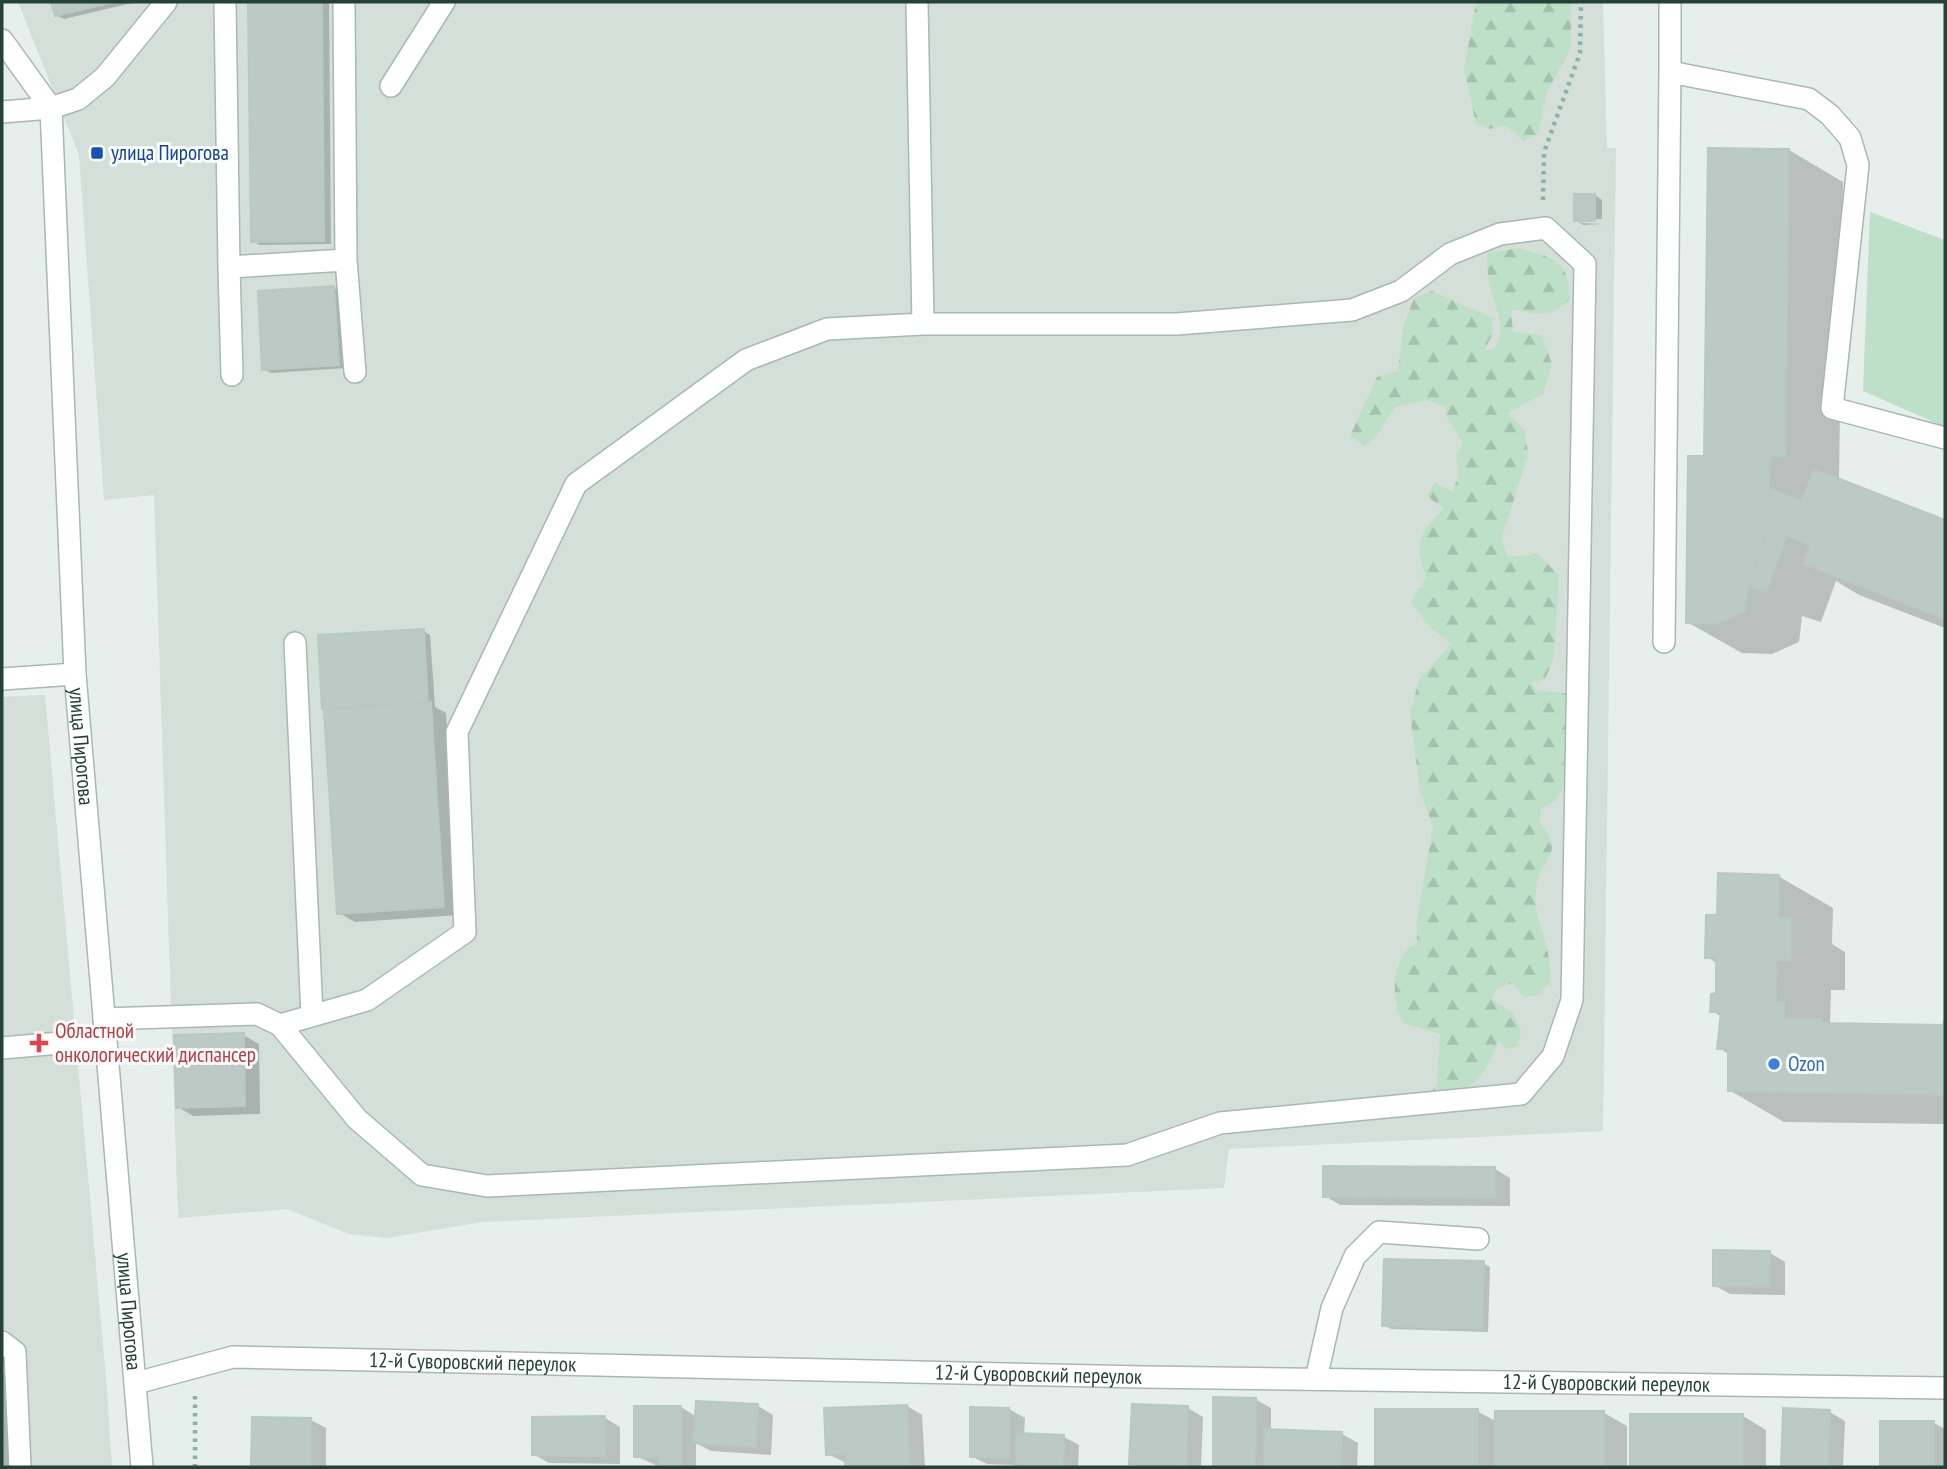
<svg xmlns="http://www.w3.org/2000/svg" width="1947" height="1469" viewBox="0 0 1947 1469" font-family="'PT Sans Narrow',sans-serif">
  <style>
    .built { fill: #d4dfda }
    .forest { fill: url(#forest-firs) }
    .park { fill: #bfe0c8 }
    .shadow { fill: #0003 }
    .building { fill: #bbcac4; stroke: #b8c9c2; stroke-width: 2 }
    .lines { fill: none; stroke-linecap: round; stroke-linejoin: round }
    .lane-casing { stroke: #a8b8b2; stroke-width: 24 }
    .street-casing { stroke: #a8b8b2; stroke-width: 24 }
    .path { stroke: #86b3a5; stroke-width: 4.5; stroke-dasharray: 3.5 5; stroke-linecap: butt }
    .lane { stroke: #fff; stroke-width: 21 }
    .street { stroke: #fff; stroke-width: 21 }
    .transit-dot { fill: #1a4fb4; stroke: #f7fbf9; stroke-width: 2.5 }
    .health-dot { fill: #e0444e; stroke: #f7fbf9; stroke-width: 2.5 }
    .shop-dot { fill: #3f7fe0; stroke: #f7fbf9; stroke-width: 2.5 }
    .labels { text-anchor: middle; stroke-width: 6; stroke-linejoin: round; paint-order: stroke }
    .transit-label { font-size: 21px; fill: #164399; stroke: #f7fbf9; text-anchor: start }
    .street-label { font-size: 21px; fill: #24423a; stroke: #f7fbf9 }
    .health-label { font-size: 21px; fill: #be3a42; stroke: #f7fbf9; text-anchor: start }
    .shop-label { font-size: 21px; fill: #366cbe; stroke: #f7fbf9; text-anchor: start }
  </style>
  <defs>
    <pattern id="forest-firs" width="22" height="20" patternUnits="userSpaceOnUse" patternTransform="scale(1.75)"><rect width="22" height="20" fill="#bfe0c8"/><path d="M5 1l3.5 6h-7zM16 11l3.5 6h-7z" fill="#a4c1ad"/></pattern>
  </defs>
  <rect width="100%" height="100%" fill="#e6efeb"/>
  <path class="built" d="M18,2H1603L1607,148H1616L1603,1131L1229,1149L1224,1188L483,1222L387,1238L349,1234L287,1209L178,1218L154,495L104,500L79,155Z
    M45,695L107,1389L112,1467H2V697Z"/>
  <path class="forest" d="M1476,2H1571V48L1547,92L1538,134L1523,141L1506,125L1490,129L1476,123L1464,70Z
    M1520,248C1553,259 1569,259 1570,299C1549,320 1535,313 1511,309L1513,332L1542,335L1552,364L1543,394L1508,413L1525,431L1528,455L1501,540L1508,557L1538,554L1559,576L1554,658L1545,679L1531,683L1536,690L1570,694L1569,772L1557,800L1541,809L1540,823C1566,852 1543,857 1537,882C1531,909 1543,928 1548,953C1550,961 1550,971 1551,980L1539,995L1524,998L1513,983L1496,989L1492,1000L1513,1013L1521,1032L1517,1046L1507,1049L1498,1040C1489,1072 1469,1101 1432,1091L1437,1084L1440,1034L1403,1023C1390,1000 1391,956 1417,942V921L1433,826L1420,792L1410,713L1419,680L1451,644L1430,627L1411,602L1426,577C1413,543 1419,534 1444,509L1427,496L1435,483L1452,491L1459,476L1456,455L1463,443L1446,415L1447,407L1426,400L1395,407L1377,435L1365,447L1350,436L1377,377L1398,371L1403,326L1414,298L1432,291L1493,318L1492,335L1484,351L1494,349C1508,327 1495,309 1490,286C1487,276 1488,264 1487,253Z"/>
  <path class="park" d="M1870,212L1945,240V427L1863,391Z"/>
  <path class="shadow" d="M53,2H136L64,19L56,15Z
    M250,2H329L331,244L260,245L252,241Z
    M1789,150L1843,182L1839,481L1945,522V628L1859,595L1836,581L1821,622L1802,616L1799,642L1772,654L1742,653L1687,622L1705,458Z
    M1576,195H1595L1602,200V219L1581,220V223L1602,224L1583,225L1576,220Z
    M334,288L341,292L346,368L271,373L264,369Z
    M423,631L430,635L435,707L446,713L459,915L355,922L339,913L323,708Z
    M1778,876L1833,908L1832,944L1845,952V990H1831L1830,1025L1945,1027V1019V1124L1784,1122L1729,1090L1730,1055L1719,1048L1722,1017L1712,1011L1717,995L1718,964L1707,957L1718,917Z
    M243,1035L259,1044L260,1114L193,1116L178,1107Z
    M1495,1169L1510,1178V1206L1340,1205L1325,1196Z
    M1770,1253L1785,1262V1295L1730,1294L1714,1285Z
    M1483,1263L1490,1267L1488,1332L1391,1329L1384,1325Z
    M2,1373L5,1375L11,1465L2,1466Z
    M1215,1399H1255L1271,1408V1431L1342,1434L1358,1443L1357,1467H1215Z
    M758,1406L773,1415L771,1455L711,1451L696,1443V1467H660L636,1456L681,1407L697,1417Z
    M907,1406L922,1415L925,1467H850L847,1463L827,1454Z
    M1188,1408L1203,1417L1201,1467H1139L1131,1463Z
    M1009,1409L1025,1418L1024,1435L1064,1437L1079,1445L1078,1467L987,1464L971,1456Z
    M1784,1410L1830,1412L1845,1421L1843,1467H1782Z
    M1377,1411H1477L1497,1422L1604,1413L1627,1426V1467H1377Z
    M1632,1416H1743L1766,1430V1467H1632Z
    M605,1418L620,1427V1464L549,1463L533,1454Z
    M253,1419L311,1420L326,1428V1467H252Z
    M1882,1423H1934L1945,1429V1467H1882Z"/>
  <path class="building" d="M51,2H114L55,16Z
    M248,2H322L324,241L251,242Z
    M1708,148L1789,149L1785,456H1770L1768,529L1748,586L1745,611L1716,624L1686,623L1688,456H1704Z
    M1574,194H1595V221H1574Z
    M334,286L339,365L262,370L258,291Z
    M1814,469L1945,520V619L1803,564L1810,545L1787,536L1766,592L1748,586L1768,529L1769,488L1802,501Z
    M424,629L428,702L322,709L318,635Z
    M431,702L444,907L337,914L324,710Z
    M1718,873L1779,875L1778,918L1791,919V960H1777L1776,1002H1784V1018L1821,1019L1820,1023L1943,1025L1945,1018V1095L1728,1091V1049H1717L1721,1012H1710L1711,994L1716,993V958H1705L1706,915H1717Z
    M244,1033L245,1106L176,1108L174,1035Z
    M1323,1166L1495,1167V1198L1323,1197Z
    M1713,1250L1770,1251V1287L1713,1286Z
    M1384,1259L1484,1261L1482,1329L1382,1326Z
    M1213,1397L1256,1398L1255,1467H1213Z
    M696,1401L758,1404L756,1447L693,1443Z
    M1132,1404L1188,1406L1186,1466L1129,1464Z
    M907,1405L910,1464L845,1467V1454L826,1455L824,1408Z
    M634,1406H681V1467H659V1457H634Z
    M970,1407L1009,1408V1457H970Z
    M1783,1408L1830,1410L1828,1467H1781Z
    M1375,1409H1478V1467H1375Z
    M1495,1411H1604V1467H1495Z
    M1630,1414H1743V1467H1630Z
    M605,1416V1456L532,1455V1417Z
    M252,1417L311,1418V1467H251Z
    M1880,1421H1934V1467H1880Z
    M1265,1429L1342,1432L1341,1467H1264Z
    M1017,1433L1064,1435L1063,1467H1016Z"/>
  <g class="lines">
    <defs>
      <path id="lane" d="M225,2L229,267L346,260L344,2
        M917,2L923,324
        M1670,2V72L1809,99L1830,115L1850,138L1858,165L1832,408L1945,438
        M391,86L444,2
        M51,108L78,99L105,77L166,2
        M346,260L355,372
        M229,267L232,375
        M1664,642L1670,72
        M295,643L312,1015
        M104,1019L257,1014L280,1025L367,1000L465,932L457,732L576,484L746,360L827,329L923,324H1177L1352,310L1401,291L1450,254L1500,234L1546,228L1585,264L1572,1000L1553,1056L1521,1094L1220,1123L1127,1155L487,1186L422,1175L357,1119L280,1025
        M2,1048L106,1039
        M2,1342L15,1352L20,1467
        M1316,1379L1332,1308L1355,1256L1379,1232L1478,1239"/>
      <g id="street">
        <path id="s1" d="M2,40L51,108L75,674L142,1467"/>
        <path d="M2,112L51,108"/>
        <path d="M2,679L75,674"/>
        <path id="s2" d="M136,1383L233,1357L1143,1377L1945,1388"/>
      </g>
    </defs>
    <use href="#lane" class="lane-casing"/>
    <use href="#street" class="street-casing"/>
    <path class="path" d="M1543,200L1544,152L1580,53L1581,2
      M195,1396V1467"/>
    <use href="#lane" class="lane"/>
    <use href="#street" class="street"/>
  </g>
  <rect class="transit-dot" x="90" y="146" width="14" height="14" rx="3.5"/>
  <path class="health-dot" d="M35.5 1032.5h7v7h7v7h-7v7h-7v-7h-7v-7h7z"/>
  <circle class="shop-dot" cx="1774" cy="1064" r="7"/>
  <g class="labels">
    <g class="transit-label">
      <text x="111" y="160">улица Пирогова</text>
    </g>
    <g class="street-label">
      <text dy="7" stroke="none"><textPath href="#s1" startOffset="723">улица Пирогова</textPath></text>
      <text dy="7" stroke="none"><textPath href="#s1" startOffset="1290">улица Пирогова</textPath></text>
      <text dy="7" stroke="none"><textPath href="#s2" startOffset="340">12-й Суворовский переулок</textPath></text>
      <text dy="7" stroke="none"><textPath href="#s2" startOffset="906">12-й Суворовский переулок</textPath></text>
      <text dy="7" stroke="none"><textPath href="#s2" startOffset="1474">12-й Суворовский переулок</textPath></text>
    </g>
    <g class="health-label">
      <text x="55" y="1038">Областной<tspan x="55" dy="24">онкологический диспансер</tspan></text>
    </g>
    <g class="shop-label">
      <text x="1788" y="1071">Ozon</text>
    </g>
  </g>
  <rect width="1947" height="1469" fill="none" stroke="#24423a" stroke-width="7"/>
</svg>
